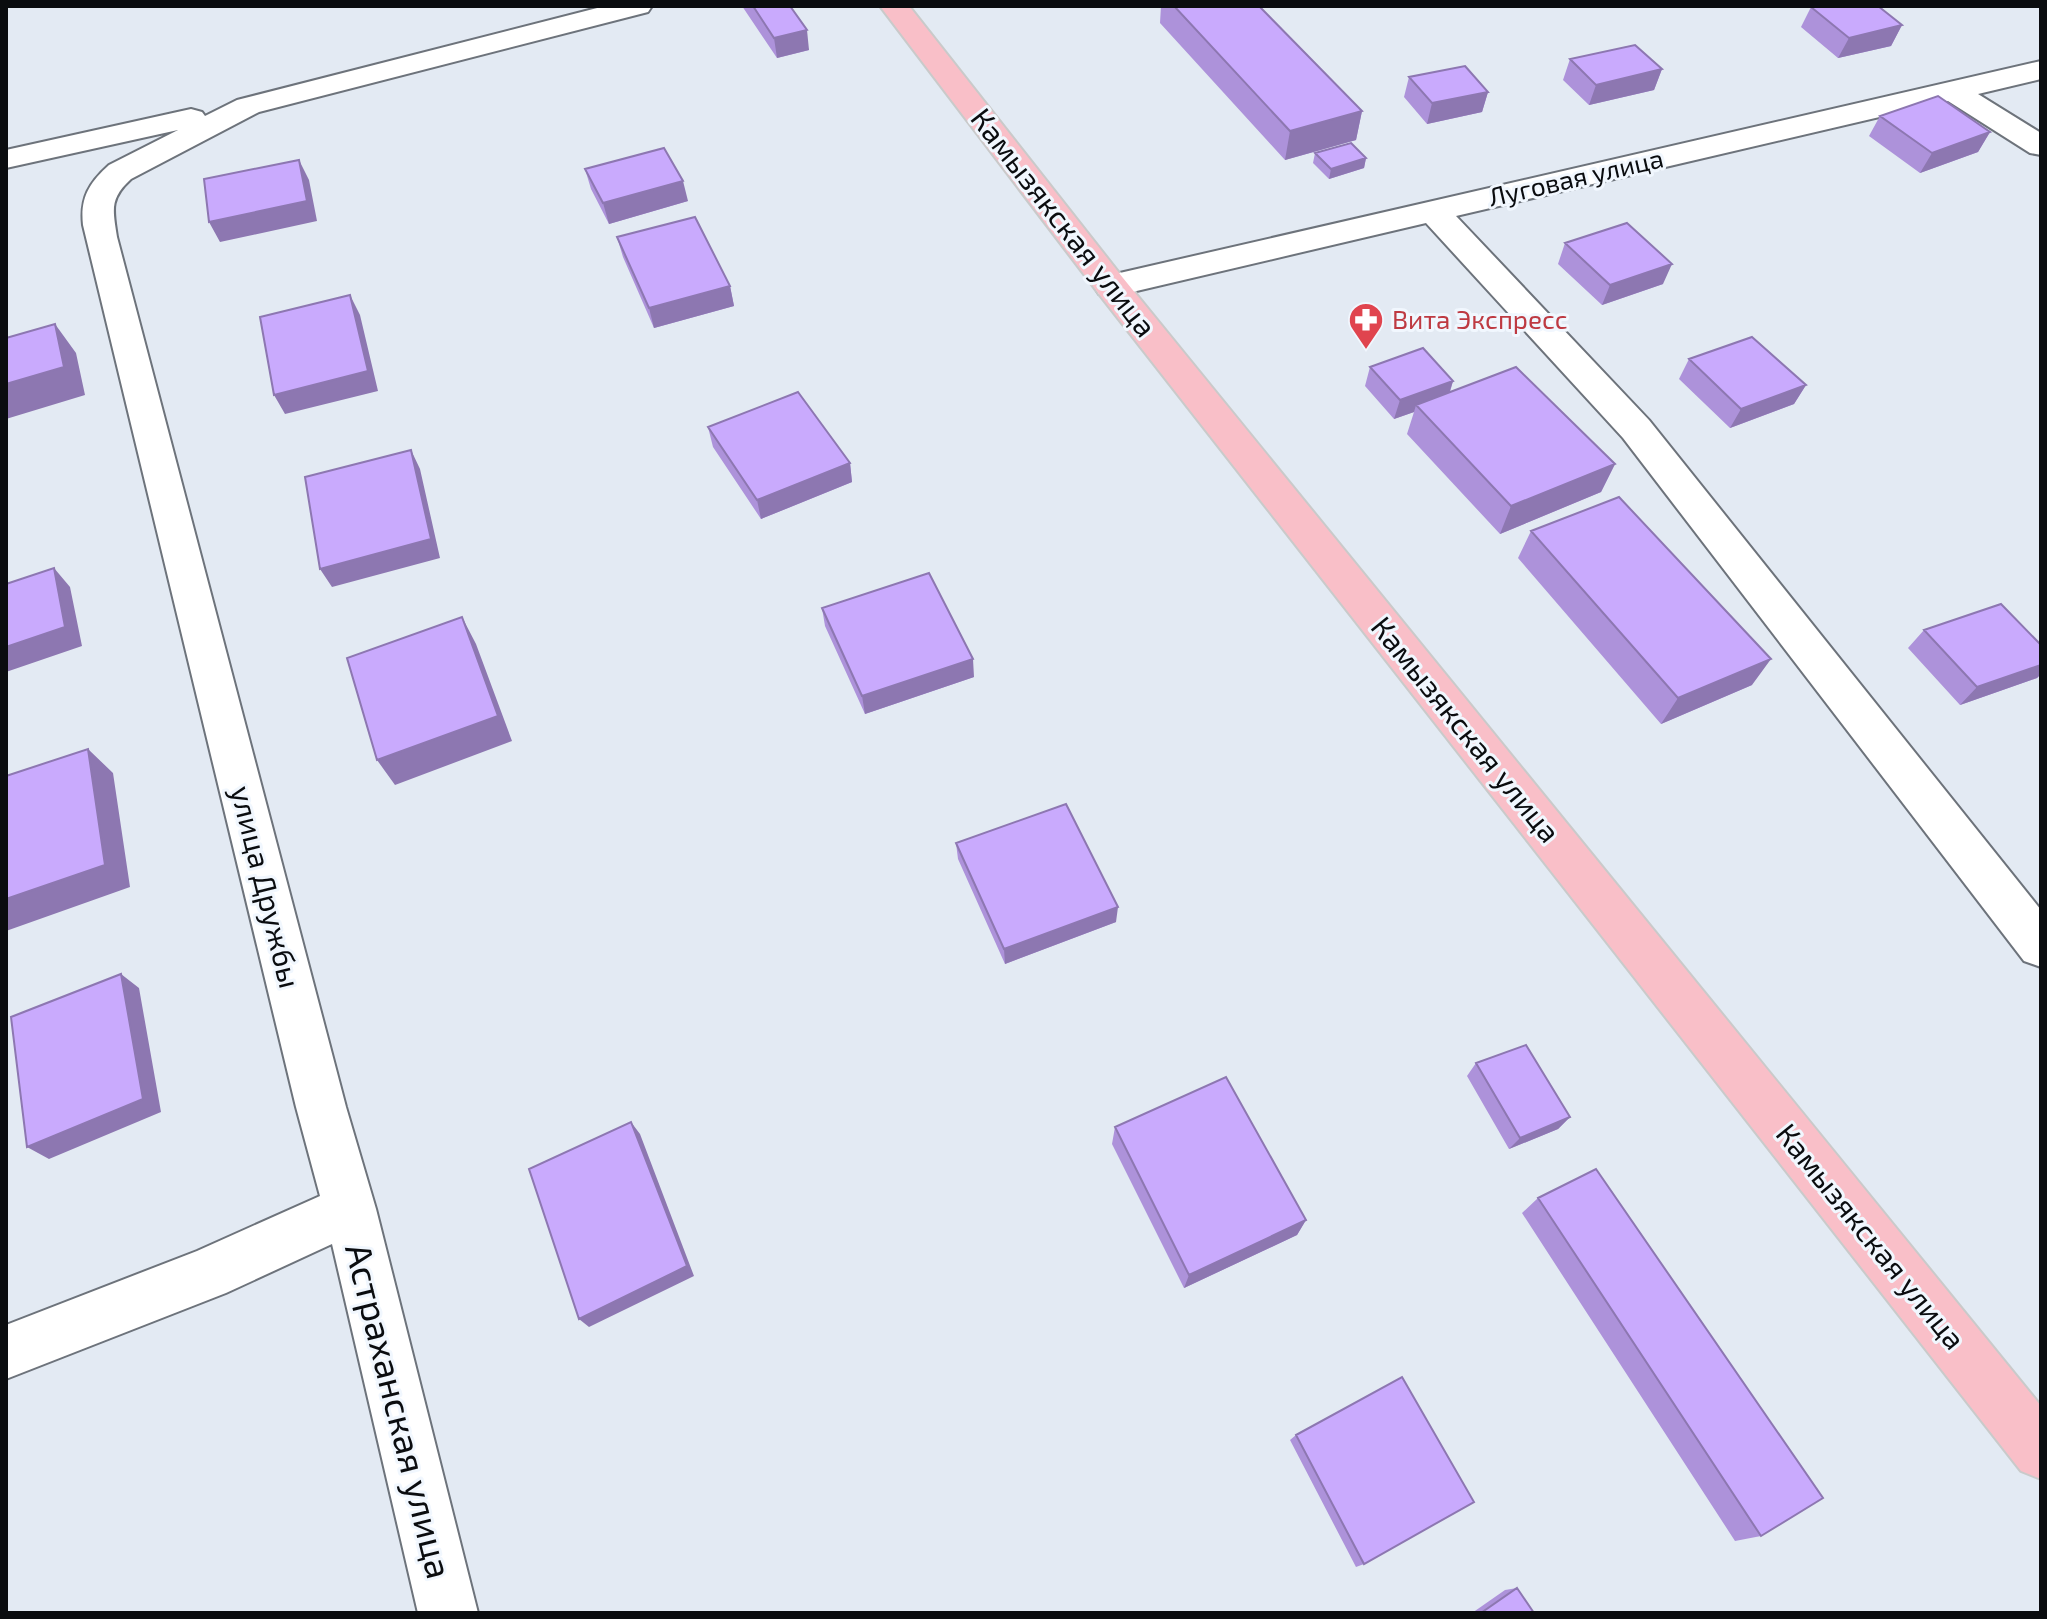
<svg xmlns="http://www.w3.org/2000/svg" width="2047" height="1619" viewBox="0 0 2047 1619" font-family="'Exo 2',sans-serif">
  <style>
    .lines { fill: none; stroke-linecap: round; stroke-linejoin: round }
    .minor-casing { stroke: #6d737b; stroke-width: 4 }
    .major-casing { stroke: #c9caca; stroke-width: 4 }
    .minor { fill: #fff; fill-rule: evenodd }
    .major { fill: #f9bfc8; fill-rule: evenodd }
    .wall { fill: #ad92da }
    .shaded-wall { fill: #8d77b1 }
    .building { fill: #c9aafd; stroke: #8d77b1; stroke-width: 2 }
    .labels { text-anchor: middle; stroke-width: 6; stroke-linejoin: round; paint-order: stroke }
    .far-street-label { font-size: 26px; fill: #0a0c0f; stroke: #f1f7fe }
    .far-health-label { font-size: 26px; fill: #be3a42; stroke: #f1f7fe; text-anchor: start }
    .street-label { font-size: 30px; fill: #0a0c0f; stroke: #f1f7fe }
    .near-street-label { font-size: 36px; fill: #0a0c0f; stroke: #f1f7fe }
  </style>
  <rect width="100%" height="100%" fill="#e3eaf3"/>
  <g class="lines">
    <defs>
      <path id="minor" d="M605,6H652L648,12L259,112L131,179C109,199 113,210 117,237L346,1107L376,1209L478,1613H418L332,1244L226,1293L6,1379V1325L197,1251L320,1196L296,1107L83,225C80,198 89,183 109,165L178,130L6,168V150L191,109L202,112L205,116L237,100Z
        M2041,61V79L1978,94L2041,133V155L2030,153L1948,101L1456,216L1649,420L2041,910V967L2024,961L1623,438L1426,223L1111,297L1099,294L1094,286L1099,278L1111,275Z"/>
      <path id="major" d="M880,6H909L1123,278L2041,1406V1479L2021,1471L1099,294Z"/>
    </defs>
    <use href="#minor" class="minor-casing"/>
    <use href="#major" class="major-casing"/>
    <use href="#minor" class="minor"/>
    <use href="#major" class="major"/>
  </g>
  <path class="wall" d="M742,6H790L809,50L777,58Z
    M1161,6H1259L1362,111L1356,140L1285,160L1160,23Z
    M1811,7L1902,25L1891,46L1838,58L1801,27Z
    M1570,59L1662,69L1654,90L1589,105L1563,80Z
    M1409,77L1488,92L1482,112L1427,124L1404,97Z
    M1880,116L1990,132L1978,152L1920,173L1869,136Z
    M1315,153L1366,158L1364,168L1329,179L1313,163Z
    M585,169L688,201L609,224L591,189Z
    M617,237L730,286L734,306L654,328L623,257Z
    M1565,243L1663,284L1602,305L1558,264Z
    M1689,359L1806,385L1794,404L1730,428L1679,379Z
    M1370,367L1453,381L1450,392L1615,464L1601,492L1500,534L1407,434L1414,412L1394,419L1365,386Z
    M708,427L850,463L852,482L761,519L713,447Z
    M1531,531L1752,685L1661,724L1518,558Z
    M822,608L974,677L865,714L825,626Z
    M1924,630L2041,645V674L2037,678L1960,705L1908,648Z
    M956,843L1116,922L1005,964L958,859Z
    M1476,1063L1570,1117L1558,1129L1509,1149L1467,1076Z
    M1115,1127L1306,1220L1297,1235L1184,1288L1112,1144Z
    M1538,1198L1761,1536L1735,1541L1522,1213Z
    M1296,1435L1364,1564L1356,1567L1290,1440Z
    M1517,1588L1534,1613H1472L1505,1590Z"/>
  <path class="shaded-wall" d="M1902,25L1891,46L1838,58L1849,38Z
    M807,30L809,50L777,58L774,38Z
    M1662,69L1654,90L1589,105L1596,85Z
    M1488,92L1482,112L1427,124L1432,103Z
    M1362,111L1356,140L1285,160L1290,131Z
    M1990,132L1978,152L1920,173L1932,153Z
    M1366,158L1364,168L1329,179L1331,169Z
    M299,160L309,180L317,221L220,242L209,222Z
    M683,181L688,201L609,224L603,203Z
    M1672,264L1663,284L1602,305L1610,285Z
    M730,286L734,306L654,328L649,308Z
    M350,295L360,315L378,391L285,414L274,395Z
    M55,324L76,353L85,395L6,419V384Z
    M1453,381L1447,400L1416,405L1414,412L1394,419L1400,400Z
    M1806,385L1794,404L1730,428L1741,409Z
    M411,450L420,469L440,558L332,587L320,569Z
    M850,463L852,482L761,519L757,500Z
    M1615,464L1601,492L1500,534L1511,506Z
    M54,568L70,587L82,646L6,672V647Z
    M462,617L476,644L512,741L395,785L377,760Z
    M973,659L974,677L865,714L862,696Z
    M1771,659L1752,685L1661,724L1678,698Z
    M2041,665V674L2037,678L1960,705L1977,687Z
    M88,749L113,773L130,887L6,931V899Z
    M1118,907L1116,922L1005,964L1004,949Z
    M121,974L139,988L161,1112L49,1159L27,1147Z
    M1570,1117L1558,1129L1509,1149L1520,1138Z
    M631,1122L640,1134L694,1276L589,1327L579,1319Z
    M1306,1220L1297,1235L1184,1288L1189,1275Z"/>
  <path class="building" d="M753,6H790L807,30L774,38Z
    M1174,6H1259L1362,111L1290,131Z
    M1815,6H1878L1902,25L1849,38L1811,7Z
    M1635,45L1662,69L1596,85L1570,59Z
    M1465,66L1488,92L1432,103L1409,77Z
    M1938,96L1990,132L1932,153L1880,116Z
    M1351,143L1366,158L1331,169L1315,153Z
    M664,148L683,181L603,203L585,169Z
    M299,160L307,201L209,222L204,179Z
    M695,217L730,286L649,308L617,237Z
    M1627,223L1672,264L1610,285L1565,243Z
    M350,295L368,371L274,395L260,317Z
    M55,324L64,367L6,384V338Z
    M1752,337L1806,385L1741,409L1689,359Z
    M1423,348L1453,381L1400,400L1370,367Z
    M1516,367L1615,464L1511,506L1416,405Z
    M798,392L850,463L757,500L708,427Z
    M411,450L431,539L320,569L305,477Z
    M1619,497L1771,659L1678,698L1531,531Z
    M54,568L65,627L6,647V584Z
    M929,573L973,659L862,696L822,608Z
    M2001,604L2041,645V665L1977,687L1924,630Z
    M462,617L498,716L377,760L347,658Z
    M88,749L105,865L6,899V776Z
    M1066,804L1118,907L1004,949L956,843Z
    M121,974L143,1099L27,1147L11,1017Z
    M1526,1045L1570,1117L1520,1138L1476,1063Z
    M1226,1077L1306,1220L1189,1275L1115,1127Z
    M631,1122L687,1266L579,1319L529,1169Z
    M1596,1169L1823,1498L1761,1536L1538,1198Z
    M1402,1377L1474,1502L1364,1564L1296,1435Z
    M1517,1588L1534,1613H1481Z"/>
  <defs>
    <symbol id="pharmacy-pin" viewBox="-11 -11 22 30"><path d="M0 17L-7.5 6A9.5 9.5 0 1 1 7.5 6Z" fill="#e0444e" stroke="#f1f7fe"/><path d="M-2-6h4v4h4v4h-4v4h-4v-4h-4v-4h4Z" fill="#fff"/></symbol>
  </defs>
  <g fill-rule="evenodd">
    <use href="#pharmacy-pin" x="1346" y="300" width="40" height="54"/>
  </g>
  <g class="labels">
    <g class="far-street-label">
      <text transform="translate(1576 178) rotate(-13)" y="9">Луговая улица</text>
    </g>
    <g class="far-health-label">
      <text x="1392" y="329">Вита Экспресс</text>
    </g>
    <g class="street-label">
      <text transform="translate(1063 223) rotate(52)" y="10">Камызякская улица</text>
      <text transform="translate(1465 730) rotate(51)" y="10">Камызякская улица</text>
      <text transform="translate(265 887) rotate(76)" y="10">улица Дружбы</text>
      <text transform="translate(1870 1237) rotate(51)" y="10">Камызякская улица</text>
    </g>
    <g class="near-street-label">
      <text transform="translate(399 1411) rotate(76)" y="13">Астраханская улица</text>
    </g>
  </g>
  <rect width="2047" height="1619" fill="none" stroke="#0a0c0f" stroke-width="16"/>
</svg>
